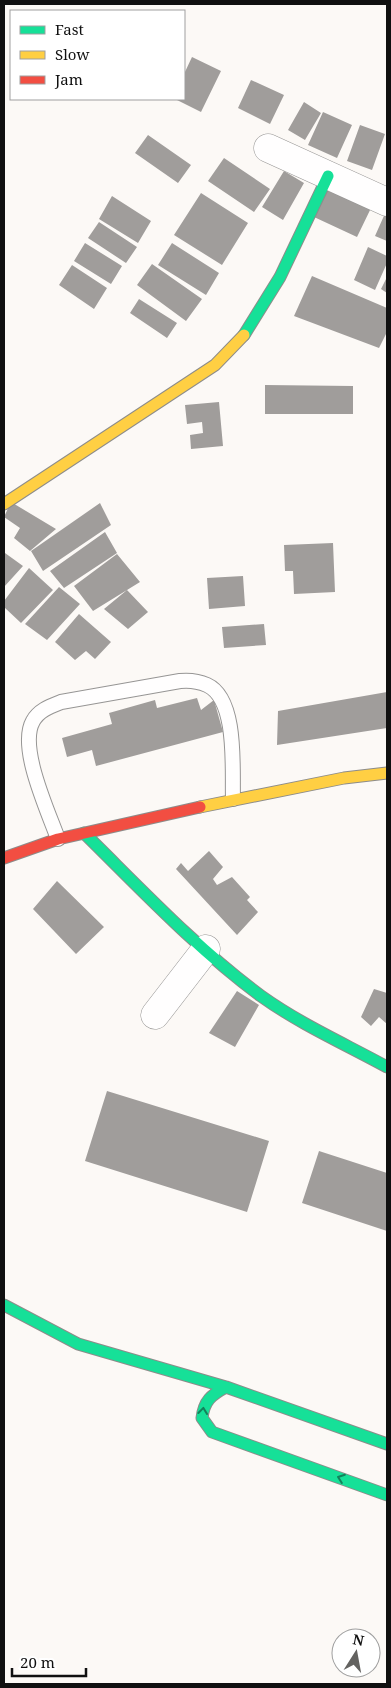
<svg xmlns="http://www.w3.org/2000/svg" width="391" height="1688" viewBox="0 0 391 1688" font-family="'Noto Serif',serif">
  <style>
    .building { fill: #a09d9b }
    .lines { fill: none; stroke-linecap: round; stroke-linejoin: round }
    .lane-casing { stroke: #969594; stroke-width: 16 }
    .street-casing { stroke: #969594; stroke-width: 29 }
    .fast-casing { stroke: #8d8c8a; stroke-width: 13 }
    .slow-casing { stroke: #8d8c8a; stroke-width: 13 }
    .jam-casing { stroke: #8d8c8a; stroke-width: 13 }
    .lane { stroke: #fffefe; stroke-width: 14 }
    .street { stroke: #fffefe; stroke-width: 28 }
    .fast { stroke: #16e098; stroke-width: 11 }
    .slow { stroke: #ffcf43; stroke-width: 11 }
    .jam { stroke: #f24e42; stroke-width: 11 }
    .oneway { stroke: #13825b }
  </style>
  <rect width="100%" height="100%" fill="#fcf9f6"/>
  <path class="building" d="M192,57L221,71L201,112L175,99H184V74Z
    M251,80L284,95L270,124L238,108Z
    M304,102L321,113L305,140L288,130Z
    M323,112L352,125L337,158L308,145Z
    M360,125L385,134L372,170L347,161Z
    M148,135L191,165L178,183L135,153Z
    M224,158L270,189L254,212L208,181Z
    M284,171L304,183L283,220L262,207Z
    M329,185L372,206L357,237L314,217Z
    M201,193L248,223L222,265L174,235Z
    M112,196L151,221L138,243L99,219Z
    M387,209V241L375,236Z
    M99,222L137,247L126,263L88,238Z
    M85,243L122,266L111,284L74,261Z
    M172,243L219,273L206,295L158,265Z
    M368,247L387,256V263L375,290L354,280Z
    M152,264L202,299L186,321L137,285Z
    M72,265L107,288L94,309L59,285Z
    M312,276L387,308V332L379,348L294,316Z
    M387,277V293L381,289Z
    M139,299L177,323L167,338L130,313Z
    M265,385L353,386V414H265Z
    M219,402L223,446L191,449L190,435L203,433L202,422L187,424L185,405Z
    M11,502L56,529L30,551L14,538L20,528L4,517Z
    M100,503L111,525L43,571L31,551Z
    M105,532L117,553L64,588L50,571Z
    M333,543L335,592L294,594L293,571H285L284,545Z
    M5,553L23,566L4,587V555Z
    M117,554L140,582L93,611L74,586Z
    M29,568L53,590L21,623L4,607V601Z
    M243,576L245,606L209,609L207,578Z
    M59,587L80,604L47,640L25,624Z
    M127,590L148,612L128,629L104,609Z
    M79,614L111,642L95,659L86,651L75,660L55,642Z
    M264,624L266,645L224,648L222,627Z
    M387,692V728L277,745L278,711Z
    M197,698L201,710L214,700L223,732L96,766L92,750L67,757L62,738L112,724L109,713L155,700L157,708Z
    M209,851L223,867L213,879L217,885L232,877L250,897L247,900L258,912L237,935L176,869L181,863L188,871Z
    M57,881L104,927L76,954L33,909Z
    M374,989L387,993V1024L379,1017L371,1026L361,1017Z
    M237,991L259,1005L235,1047L209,1033Z
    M107,1091L269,1141L247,1212L85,1161Z
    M319,1151L387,1173V1231L302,1203Z"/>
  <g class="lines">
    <defs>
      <path id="lane" d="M58,839C48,811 18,747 33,721C39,710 51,706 61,702L180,681C190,680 198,681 207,685C238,699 232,770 233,799"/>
      <path id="street" d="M268,148L387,202
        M155,1015L206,949"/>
      <path id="fast" d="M244,335L280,277L328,176
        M84,833C141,889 196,948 261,996C300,1024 345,1044 387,1067
        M4,1305L78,1344L226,1387
        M387,1444L226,1387C211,1395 204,1401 202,1418L212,1432L387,1495"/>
      <path id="slow" d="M4,504L215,365L244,335
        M200,807L344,778L387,773"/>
      <path id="jam" d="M4,858L58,839L200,807"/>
    </defs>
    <use href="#lane" class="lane-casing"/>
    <use href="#street" class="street-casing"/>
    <use href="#fast" class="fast-casing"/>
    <use href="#slow" class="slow-casing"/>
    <use href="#jam" class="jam-casing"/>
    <use href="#lane" class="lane"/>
    <use href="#street" class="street"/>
    <use href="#fast" class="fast"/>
    <use href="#slow" class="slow"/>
    <use href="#jam" class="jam"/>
  </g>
  <defs><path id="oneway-chevron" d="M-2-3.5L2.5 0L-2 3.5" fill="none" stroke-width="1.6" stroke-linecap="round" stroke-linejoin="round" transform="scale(1.25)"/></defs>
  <g class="oneway">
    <use href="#oneway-chevron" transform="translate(203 1411) rotate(-83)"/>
    <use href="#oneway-chevron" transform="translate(341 1478) rotate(-160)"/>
  </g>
  <rect width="391" height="1688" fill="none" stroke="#101010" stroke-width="10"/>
  <rect x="10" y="10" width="175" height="90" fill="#ffffff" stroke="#9f9f9f"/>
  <rect x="20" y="26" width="25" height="8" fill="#16e098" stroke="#9f9f9f"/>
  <text x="55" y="35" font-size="15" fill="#101010">Fast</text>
  <rect x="20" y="51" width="25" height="8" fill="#ffcf43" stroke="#9f9f9f"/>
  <text x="55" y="60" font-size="15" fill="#101010">Slow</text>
  <rect x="20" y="76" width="25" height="8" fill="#f24e42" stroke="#9f9f9f"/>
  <text x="55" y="85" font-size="15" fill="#101010">Jam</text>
  <g transform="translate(356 1653) rotate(11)"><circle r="24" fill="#ffffff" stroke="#9f9f9f"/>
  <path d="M0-4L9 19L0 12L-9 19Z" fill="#636260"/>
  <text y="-8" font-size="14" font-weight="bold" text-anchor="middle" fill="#101010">N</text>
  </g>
  <path d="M12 1668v8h74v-8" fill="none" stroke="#101010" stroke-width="2.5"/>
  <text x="20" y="1668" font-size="15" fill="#101010" stroke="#ffffff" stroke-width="4" paint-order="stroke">20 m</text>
</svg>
